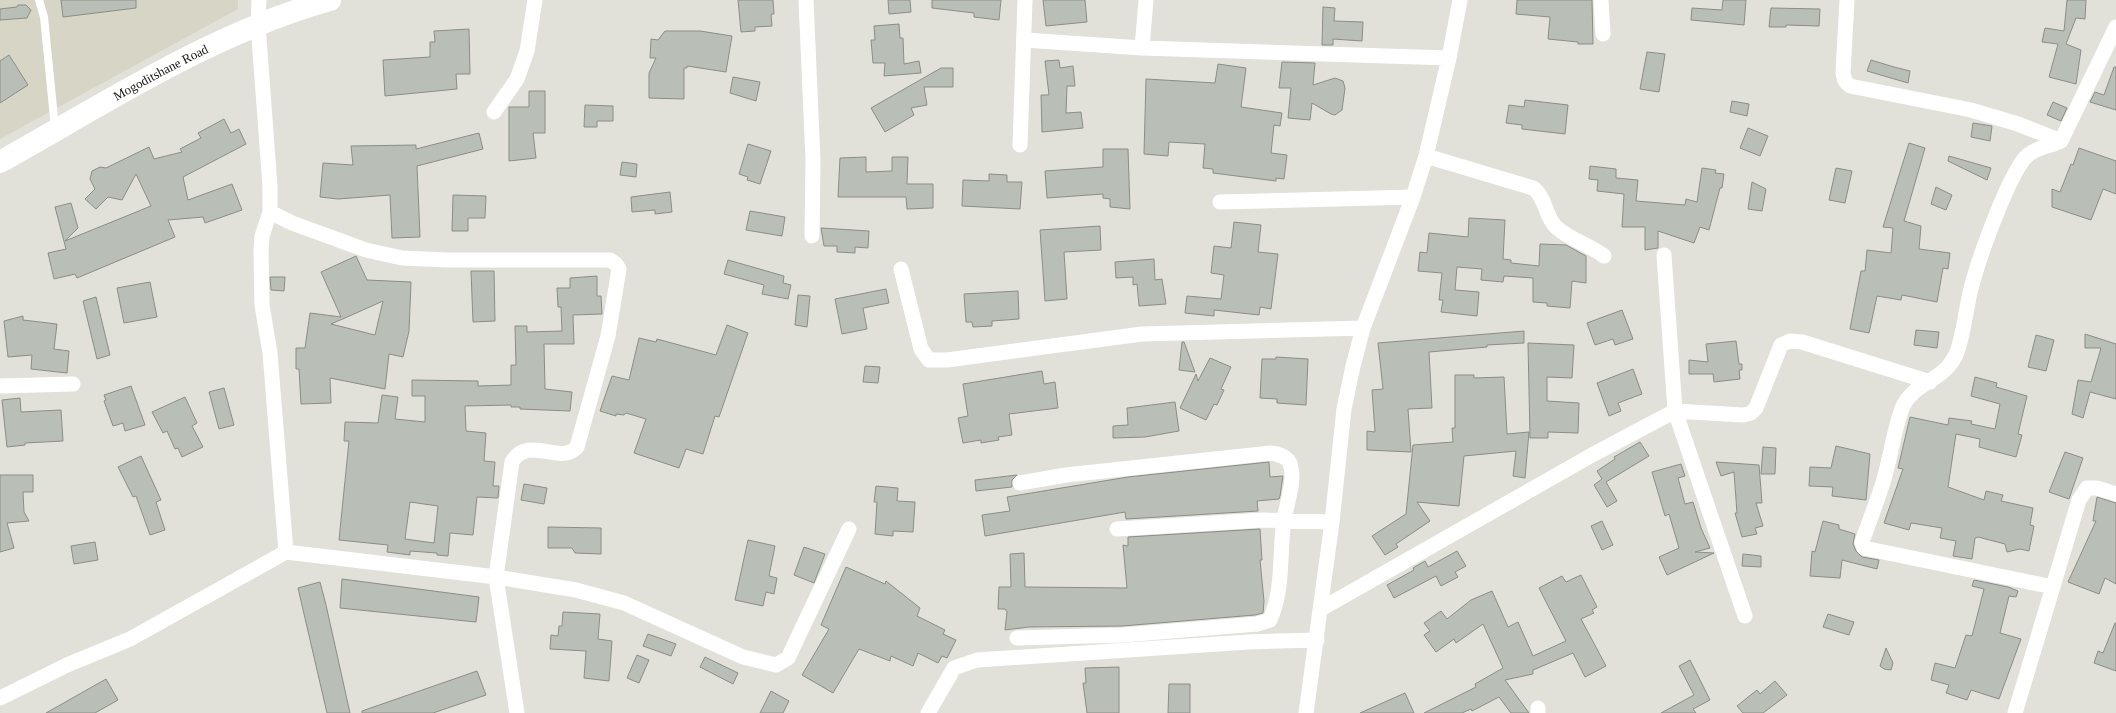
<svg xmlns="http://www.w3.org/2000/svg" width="2116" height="713" viewBox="0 0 2116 713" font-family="Georgia,serif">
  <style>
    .built { fill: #d6d5c6 }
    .building { fill: #b9beb6; stroke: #8a8e87; fill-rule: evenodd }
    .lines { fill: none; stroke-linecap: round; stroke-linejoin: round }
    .service { stroke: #fff; stroke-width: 8 }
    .minor { stroke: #fff; stroke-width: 15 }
    .secondary { stroke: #fff; stroke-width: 22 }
    .labels { text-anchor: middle; stroke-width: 3; stroke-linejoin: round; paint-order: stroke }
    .street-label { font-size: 13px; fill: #161513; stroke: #fff }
  </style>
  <rect width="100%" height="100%" fill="#e1e1d9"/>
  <path class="built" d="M0,0H238V9L0,139Z"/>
  <path class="building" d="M61,0H136V8L63,17Z
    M738,0H773L774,14H771L772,26L755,27V31L741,32Z
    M888,0H910L911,12L889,14Z
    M932,0H1001L999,20L974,17V13L932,8Z
    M1043,0H1085L1087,22L1046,26Z
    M1517,0H1592L1593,44H1578V42L1548,39L1550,17L1516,14Z
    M1723,0H1746L1744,25L1691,20L1692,8L1722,10Z
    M2067,0H2086L2085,19L2076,18L2066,44L2081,50L2076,84L2049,77L2058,44L2042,42L2045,28L2064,31Z
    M18,5H26L31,10L27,18L0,20V9L17,7Z
    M1323,7L1335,8L1334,21L1363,22L1362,41L1333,39V45H1322Z
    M1771,8L1820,9L1819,26L1786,25V27H1769Z
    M899,24L900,38H903L904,64L919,61L921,73L884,76L885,63H873L871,40H875L874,26Z
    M469,29L470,74H456L457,89L385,96L383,60L430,57V42H435L434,31Z
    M665,31H700L732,36L726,72L687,66V68H684V99L649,98V73L656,58H650L651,39L658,40Z
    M1647,52L1665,54L1659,92L1640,89Z
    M9,55L28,85L0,103V61Z
    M1059,60L1060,68L1073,66L1075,86H1067L1066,113L1081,112L1083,128L1042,132L1041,95H1049L1045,61Z
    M1871,60L1894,67L1910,71L1908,83L1867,71Z
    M1282,62L1315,63L1313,85L1335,78L1343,81L1345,88L1342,110L1335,115L1331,114L1312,103L1310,120L1288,118L1291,88H1279Z
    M1218,64L1246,68L1241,107L1282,113L1280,126L1274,125L1271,153L1287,155L1284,179L1276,178V181L1213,173V169L1203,168L1205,144L1169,142L1168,156L1144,154L1146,79L1215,83Z
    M2114,67H2116V110L2090,102L2095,92L2104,95Z
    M941,68H953V87H924L927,105L911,108L914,115L885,132L871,108Z
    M733,77L760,82L756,101L730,93Z
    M529,91H545V133H533L536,158L509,161V107H529Z
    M1525,100L1568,105L1565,134L1522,129V125L1506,123L1509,105L1524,107Z
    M1732,101L1749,104L1747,116L1730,112Z
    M2053,102L2067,108L2061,121L2047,115Z
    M585,105L613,106V121H597V127H584Z
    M224,119L231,133L239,129L246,144L183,177L188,200L232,184L242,210L205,223L203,217L168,220L175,237L77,278L75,274L54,279L48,253L66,249L55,207L71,203L78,228L65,241L151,206L136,174L122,200L108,197L96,209L85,199L95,189L90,179L92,171L100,167L106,168L149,147L154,159L182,152L180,149L201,138L198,133Z
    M1973,123L1992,126L1990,141L1971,137Z
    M1748,128L1768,136L1760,156L1740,148Z
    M479,133L483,149L417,166L420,237L392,238L390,195L338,199L320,197L323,163L353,165L351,146L416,145V149Z
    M1909,143L1925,148L1904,221L1921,226L1919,249L1950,253L1948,269L1943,268L1937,302L1902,295L1901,300L1877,296L1869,333L1850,329L1861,271H1865L1867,250L1891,253L1893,228L1883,227Z
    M748,144L771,151L760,184L747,180L748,177L739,174Z
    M2079,148L2116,161V194L2103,189L2091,220L2052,207V189L2060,192L2071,164L2073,165Z
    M1103,149H1128L1130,209L1110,207V199L1103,198V194L1047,198L1045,171L1103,167Z
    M1949,156L1991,168L1987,180L1948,161Z
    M866,157V172L892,171V157H908L907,184H933V208L907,209L906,197H838L840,158Z
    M622,162L637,164L636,177L620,175Z
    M1590,166L1616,169V178L1638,180L1636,201L1685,205L1686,199L1697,202L1702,168L1716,170L1715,173L1724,174L1722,188H1720L1709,230L1700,227L1694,243L1658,231V248L1645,250V227H1622L1624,194L1597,191L1598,180L1589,179Z
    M1836,168L1852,171L1845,203L1829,200Z
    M989,174L1007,175V182H1022L1020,209L962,206L963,180L989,181Z
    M1752,182L1766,189L1762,211L1748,209Z
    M1936,187L1952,195L1946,210L1931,204Z
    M670,192L672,212L655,214V210L632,212L631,197Z
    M453,195L486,196L485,218H468V231H452Z
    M750,211L785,217L782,236L746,230Z
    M1469,218L1505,220L1503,259L1511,260V263L1539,266L1540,244L1566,245L1586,256V283L1572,281L1570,308L1547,306V303L1533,302V278L1504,276L1503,282L1481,280L1482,269L1457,267L1455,290L1479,292L1477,316L1441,312L1443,300H1439L1442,273L1418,271L1420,252L1427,253L1429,233L1468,237Z
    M1234,222L1261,225L1258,252L1278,254L1271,309L1260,307L1259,315L1214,310V316L1185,313L1187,296L1221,299L1224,275L1211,273L1214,246L1231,248Z
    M1100,226L1101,250L1064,252L1067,299L1045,301L1040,230Z
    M821,228L869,231L868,248L855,247V253L837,252V246H824Z
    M356,256L367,280L411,282L409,331L403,357L389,354L385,389L330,378L331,403L301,404L299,369H296V348H305L310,313L341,317L321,272ZM383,301L375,335L331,324L345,318Z
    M1154,259L1155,280L1162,279L1166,304L1139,306L1137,284L1133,285V277L1116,278L1115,262Z
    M728,260L784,276L783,283L791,285L788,299L762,294L764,285L724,274Z
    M471,271H494L495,321L473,322Z
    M597,276V296H601L602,314L573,315L574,344H544L545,389L572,392L570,411L520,409V407H511V405L465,406L466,431L486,433L484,461L495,462L493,486H499L498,498L477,497L473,535L450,533L448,556L437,555V553L410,551V555L387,552L388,545L339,540L349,441H344L345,422L378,423L382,395L398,397L395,419L425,422V396H412V380L478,381V386L511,385V365H516L515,326H527V332L562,331L561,307H558L557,288H570V278ZM410,502L438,506L434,543L405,539Z
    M270,277H285L284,291L271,290Z
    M150,282L157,317L124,323L117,288Z
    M886,289L889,303L863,308L867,329L842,334L835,299Z
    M1018,291L1019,319L992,321V326L973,327L972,322H966L964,294Z
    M798,295L810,296L807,327L795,325Z
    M96,297L110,355L97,359L83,301Z
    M1622,310L1633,339L1615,345L1613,339L1595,345L1587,323Z
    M23,316V320L57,324L54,349L69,351L67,373L31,369L32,355L8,357L4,321Z
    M727,325L748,333L719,417L715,416L703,454L686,449L679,468L634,453L646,419L626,413L624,415L616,414V416L600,411L612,376L629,380L639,338L656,342L657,339L716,355Z
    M1916,330L1939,332L1937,348L1914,345Z
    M1524,331V343L1487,345V347L1429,352L1432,408L1408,409L1411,452L1367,450V431L1375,432L1372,390L1383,389L1378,343Z
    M2085,334L2116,344V399L2090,392L2083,418L2072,414L2078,380L2091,382L2101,348H2085Z
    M2036,335L2054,340L2046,371L2028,367Z
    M1736,341L1739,364H1742V370H1739L1740,379L1714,382L1713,374H1689V360L1708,362L1706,344Z
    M1182,342H1184L1195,372L1179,370Z
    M1528,343L1574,345L1572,378L1547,377V401L1579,403L1578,433L1548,432V438H1530Z
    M1276,357L1308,359L1306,405L1277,403V399L1260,398L1262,359H1276Z
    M1210,358L1231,367L1221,389L1224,390L1217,405L1214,404L1206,420L1180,408L1196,374L1198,381Z
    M865,366L880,367L878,383L863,382Z
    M1633,369L1642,394L1618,403L1621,411L1609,416L1597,383Z
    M1042,371L1044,384L1055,382L1058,408L1009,414L1012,435L998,437L999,440L981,443V440L963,443L958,418L968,416L963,384Z
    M1455,375H1474V378L1504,377L1507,434L1529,432L1525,478L1513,476L1516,451L1464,456L1459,506L1417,502L1430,521L1396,544L1398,547L1385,555L1372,536L1406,514L1413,445L1453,442L1452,428H1455Z
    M1975,377L1997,383L1996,387L2027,396L2018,434L2022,435L2016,457L1979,447L1980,439L1956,434L1948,487L1984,500L1986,491L2003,495L2001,501L2033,508L2030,525L2034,526L2029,551L2020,549L2007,552L2005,544L1978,537L1975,538L1972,559L1953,556L1956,541L1940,538L1942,528L1911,523L1909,530L1884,523L1903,469L1898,468L1910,417L1948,425L1949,418L1972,421L1971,424L1995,429L2000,404L1971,396Z
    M131,386L145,425L125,431L123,423L113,426L104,401L106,400L104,395Z
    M224,388L234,425L219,429L209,392Z
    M185,397L197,423L192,426L203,447L182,457L178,448L175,449L167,431L163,433L152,412Z
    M20,398L21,412L61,410L63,441L25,443V445L7,447L2,400Z
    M1175,402L1179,431L1145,437L1113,438V426L1128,425L1127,408Z
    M1640,442L1649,456L1606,482L1617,501L1607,507L1594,485L1602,479L1597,471L1615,459L1614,457Z
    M1836,446L1870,454L1866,500L1832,496L1833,487L1809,486L1810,467L1831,468Z
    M1763,447L1776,448L1775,474H1761Z
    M2065,452L2083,458L2069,499L2049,492Z
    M141,456L161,500L156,502L165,530L150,535L136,496L133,497L118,467Z
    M1269,462L1270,477L1283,476L1280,496L1279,499L1257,501L1258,511L1126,519L1125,512L985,536L982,515L1010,511L1007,497L1128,477Z
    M1716,462L1759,465L1762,503H1756L1763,526L1755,528L1757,534L1742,537L1735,513H1737L1734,472L1721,476Z
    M1681,464L1685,476L1678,478L1685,504L1693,502L1701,528L1710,548L1695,552L1714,553L1667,575L1659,557L1679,548L1669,514L1665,516L1652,472Z
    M0,475H33V492H23L24,512L29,521L7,523L14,548L0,552Z
    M1017,475L1012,480V487L976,491L975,480Z
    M524,484L547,488L544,504L521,500Z
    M876,486L898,488L897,501L915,502L913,532L893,531V536L875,534L877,502H874Z
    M2097,497L2116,503V584L2105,578L2099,594L2068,582L2096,521H2093Z
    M1602,521L1613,545L1602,550L1591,526Z
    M1823,521L1839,525V529L1855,534L1853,544L1856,551L1862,557L1879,560L1877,569L1842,560L1840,578L1810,576L1812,551L1815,552Z
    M548,527L601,528V554L575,553L572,548H548Z
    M1260,529L1262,560H1260L1264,601L1263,613L1255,615L1122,626L1029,627L1005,630L1007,612L1005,609H998L999,587H1011L1010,554L1024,553L1025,587L1127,588L1123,545L1128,546V537Z
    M748,540L775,546L769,576L777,578L774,594L766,592L763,606L735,600Z
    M95,542L98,560L74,564L71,546Z
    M804,547L825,554L814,583L794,575Z
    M1457,551L1466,566L1455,572L1458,577L1441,586L1436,576L1394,598L1387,585L1414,570L1413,568L1425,561L1428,567Z
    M1743,554L1761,556V567L1742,566Z
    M846,567L885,584L886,581L920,608L917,616L945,630L943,634L956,640L947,658L942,656L938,663L918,653L913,666L891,656L890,661L859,649L833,693L802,675L829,629L821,625Z
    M1581,575L1597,607L1592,610L1594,613L1581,619L1606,666L1585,677L1573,653L1533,670V674L1505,680L1529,713H1511L1499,697L1472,711L1471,709L1462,713H1424L1476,687L1475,684L1503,668L1483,624L1456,643L1454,639L1436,652L1424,635L1430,631L1424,623L1441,611L1447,619L1471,600L1492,591L1508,627L1518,622L1533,656L1566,641L1539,588L1562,576L1566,582Z
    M342,579L479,597L476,622L340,608Z
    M1974,580L2008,587L2018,591L2016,597L2009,596L2000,633L2021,639L1999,699L1971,690L1967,700L1946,693L1949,685L1931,680L1935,663L1955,668L1966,635L1972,636L1984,589L1972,586Z
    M320,582L326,605L350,713H327L298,588Z
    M563,612L600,614L598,639L612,641L609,681L584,678L586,651L550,649L551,635L558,636L559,626H562Z
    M1828,614L1854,622L1849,635L1823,627Z
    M2115,623H2116V671L2094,663L2098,651L2103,653Z
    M648,634L676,644L671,656L643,646Z
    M1886,648L1893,663L1891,670L1884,669L1880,666Z
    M637,655L649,660L639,683L627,678Z
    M705,657L738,673L733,684L700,667Z
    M1690,660L1710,700L1693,709L1696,713H1661L1694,695L1679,666Z
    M1119,667V713H1087L1083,683H1086L1085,668Z
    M477,671L486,695L433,713H362V711Z
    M106,679L118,700L95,713H46Z
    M1775,681L1787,695L1763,713H1743L1737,706L1757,690L1760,694Z
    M1169,684H1190V713H1168Z
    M771,691L789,701L783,713H760Z
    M1405,693L1414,713H1360Z"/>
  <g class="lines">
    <path class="service" d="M39,0L44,17L55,128"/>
    <path class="minor" d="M259,0L258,25L270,186V212L292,223L366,250L402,258L447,260H610L616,264L619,269L608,336L577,447C561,466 528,434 512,462L496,577L517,713
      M806,0L813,160L812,236
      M1601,0L1603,34
      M1847,0L1843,73L1845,81L1850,86L1971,110L2018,124L2061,141
      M1025,40L1142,48L1449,58
      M1142,48L1146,0
      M494,112L517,79L527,51L535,0
      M1020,145L1025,0
      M1426,156L1533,188C1546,197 1545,217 1556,227C1570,240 1590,245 1604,256
      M1220,202L1413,197
      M270,212L262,236L261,250L262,305L270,353L286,552
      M901,269L921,349L929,360H947L1142,334L1363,328
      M0,386L73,384
      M1117,529L1263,520L1332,522
      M2053,587L1864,548L1862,542C1869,521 1878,500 1884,479C1891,456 1894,428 1903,406C1915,381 1946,381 1957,352C1965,330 1966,304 1973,281C1980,256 2010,170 2028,155C2037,147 2051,146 2061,141L2116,27
      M1321,609L1592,455L1675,411L1664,255
      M1745,616L1675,411L1743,415L1751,413L1756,408L1781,345L1790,341L1802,342L1930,382
      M1017,638L1123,635L1257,624L1270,620C1284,588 1279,554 1284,520C1286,505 1298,474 1288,460C1283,455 1278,454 1271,453L1066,475L1020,483
      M0,698L67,665L130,639L286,552L496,577L576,590L624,603L743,657L776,665L788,658L849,529
      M928,713L954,668L977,660L1248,642L1317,640
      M1306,713L1332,522L1344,409L1353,366L1363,328L1413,197L1426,156L1449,58L1460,0
      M1538,713V708
      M2015,713L2079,500L2087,488H2097L2116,494"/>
    <path class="secondary" id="s1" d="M0,162C106,103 212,33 330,0"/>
  </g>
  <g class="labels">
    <g class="street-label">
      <text dy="5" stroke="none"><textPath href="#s1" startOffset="184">Mogoditshane Road</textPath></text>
    </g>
  </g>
</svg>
